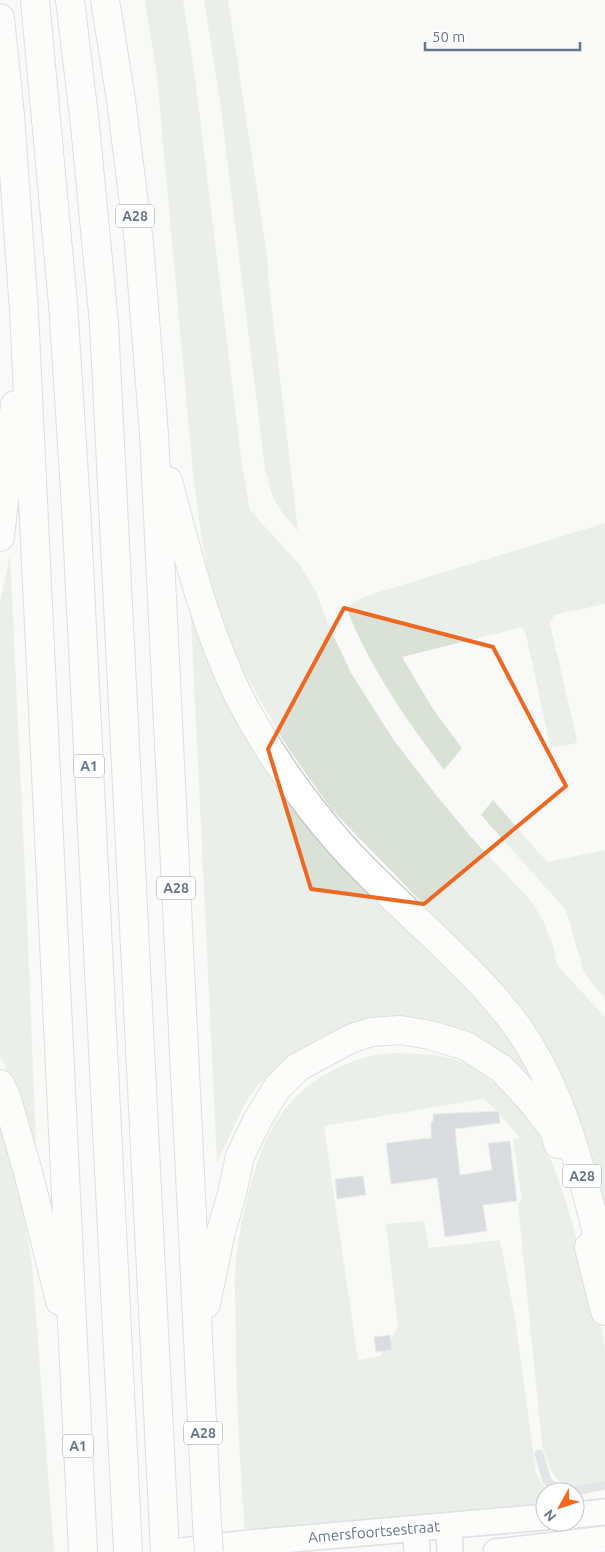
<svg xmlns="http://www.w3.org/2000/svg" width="605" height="1552" viewBox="0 0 605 1552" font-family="Ubuntu,sans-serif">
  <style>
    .green { fill: #dae2d7 }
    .building { fill: #b3bac1; stroke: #dbdbd9 }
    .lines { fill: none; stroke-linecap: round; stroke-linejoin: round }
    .secondary-casing { stroke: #bdc1c7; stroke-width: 28 }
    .motorway-casing { stroke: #bbbec2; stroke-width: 30 }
    .service { stroke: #c9ccd1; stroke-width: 9 }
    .secondary { stroke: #fff; stroke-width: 25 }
    .motorway { stroke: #fff; stroke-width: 28 }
    .motorway-bridge-casing { stroke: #bbbec2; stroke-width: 30; stroke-linecap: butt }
    .motorway-bridge { stroke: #fff; stroke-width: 28 }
    .marked { fill: none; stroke: #ed6822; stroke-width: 4; stroke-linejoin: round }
    .labels { text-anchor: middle; stroke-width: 5; stroke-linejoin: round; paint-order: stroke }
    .shield { fill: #fff; stroke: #949fae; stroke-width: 1 }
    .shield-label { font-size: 14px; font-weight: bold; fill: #66768b }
    .street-label { font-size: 15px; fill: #66768b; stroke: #fff }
  </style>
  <rect width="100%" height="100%" fill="#f9faf7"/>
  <path class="green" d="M145,0H183L195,77L242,465L250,510L299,564L316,591L328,624L351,673L393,739L436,795L471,837L531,901L543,920L553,946L557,965L605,1017V1213L547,1049L526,1014L507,990L331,809L286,745L244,672L229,640L217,607L207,569L200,527L193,474L157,76Z
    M204,0H228L268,262V277L298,531L282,512L273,498L265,469L220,101Z
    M605,523V604L554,615L550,624L577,740L574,744L555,747L550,745L526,635L522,627L402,657L433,709L462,748L444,770C406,719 369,667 346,607L366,596Z
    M10,554L26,894L36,1144L20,1101L0,1056V604Z
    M190,598L198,625L404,927L463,985L501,1029L523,1060L536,1088L370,1019C330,1029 296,1048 267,1077C263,1081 257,1085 254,1090C238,1112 230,1139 217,1162Z
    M493,800L547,862L605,850V997L593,985L583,970L570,924L565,909L481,815Z
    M394,1053C415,1054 441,1053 461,1062C489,1076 517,1100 534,1127C550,1151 565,1197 573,1226C576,1235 577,1245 580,1255C590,1287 603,1321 605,1354C605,1396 605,1438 605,1480C597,1482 589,1486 582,1487C555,1492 548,1464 542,1445L518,1204L522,1200L513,1140L520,1138L494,1108L483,1099L324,1126L358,1360L380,1356L398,1327L386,1224L424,1221L429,1248L500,1240L515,1317L536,1472L541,1483L549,1492H545V1512L245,1536C241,1472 236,1408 236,1344C236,1313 233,1280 237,1250C243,1209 256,1151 279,1117C305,1080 348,1056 394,1053Z
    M0,1126L19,1189L32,1263L54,1552H0Z"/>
  <path class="building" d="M499,1111L500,1123L455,1129L460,1175L492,1170L488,1143L510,1141L517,1201L483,1205L487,1231L445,1237L437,1178L391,1184L386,1143L431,1138V1122L433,1121V1114Z
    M363,1176L366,1195L337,1199L335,1179Z
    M390,1335L392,1350L376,1352L374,1337Z"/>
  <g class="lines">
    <defs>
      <path id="secondary" d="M575,1515L605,1512
        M449,1526L450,1552
        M415,1529L417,1552
        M174,1552L249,1543L545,1517
        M496,1552L605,1539"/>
      <path id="motorway" d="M35,0L63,304L76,507L128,1552
        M70,0L85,125L104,323L165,1552
        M105,0L121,100L139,243L154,434L207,1524
        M0,18L10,116L24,311L83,1552
        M168,481C186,549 203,618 232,682C246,713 264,742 283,770C309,808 338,844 371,876C407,912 445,945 480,982C494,998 509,1014 521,1032C568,1102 584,1184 605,1264
        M0,537L15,405
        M0,1084L6,1096L28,1172L60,1301
        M589,1247L605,1311
        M206,1304L221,1231L232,1194L240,1156L258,1119L277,1088L298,1067L350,1039L371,1032L400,1030L430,1035L466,1046L502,1069L530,1099L554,1130L558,1144"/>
    </defs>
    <use href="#secondary" class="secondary-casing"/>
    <use href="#motorway" class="motorway-casing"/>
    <path class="service" d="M539,1454L547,1481L561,1492
      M572,1492L605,1485"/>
    <use href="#secondary" class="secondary"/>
    <use href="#motorway" class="motorway"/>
    <defs>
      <path id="motorway-bridge" d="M207,1524L209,1552"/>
    </defs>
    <use href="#motorway-bridge" class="motorway-bridge-casing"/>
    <use href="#motorway-bridge" class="motorway-bridge"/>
  </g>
  <path d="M0 0H605V1552H0ZM344,608L493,647L566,786L424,904L311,889L268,749Z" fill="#f9faf7" fill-opacity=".55" fill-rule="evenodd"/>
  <path class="marked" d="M344,608L493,647L566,786L424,904L311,889L268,749Z"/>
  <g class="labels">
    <g class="shield">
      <rect x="116" y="204.5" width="38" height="23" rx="4"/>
      <rect x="74" y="754.5" width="30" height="23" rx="4"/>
      <rect x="157" y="876.5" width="38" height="23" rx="4"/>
      <rect x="563" y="1164.5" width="38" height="23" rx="4"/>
      <rect x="184" y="1421.5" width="38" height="23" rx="4"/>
      <rect x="63" y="1434.5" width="30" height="23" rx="4"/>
    </g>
    <g class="shield-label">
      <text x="135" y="221">A28</text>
      <text x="89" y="771">A1</text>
      <text x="176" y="893">A28</text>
      <text x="582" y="1181">A28</text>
      <text x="203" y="1438">A28</text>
      <text x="78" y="1451">A1</text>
    </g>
    <g class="street-label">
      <text transform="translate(374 1532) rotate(-5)" y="5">Amersfoortsestraat</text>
    </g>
  </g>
  <g transform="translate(560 1507) rotate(230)"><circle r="24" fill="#ffffff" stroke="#c2c8d1"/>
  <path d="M0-4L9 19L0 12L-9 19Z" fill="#f4671c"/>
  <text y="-8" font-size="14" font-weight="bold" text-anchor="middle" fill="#66768b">N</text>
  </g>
  <path d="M425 42v8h155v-8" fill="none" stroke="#66768b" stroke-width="2.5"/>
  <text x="432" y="42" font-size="15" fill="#66768b" stroke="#ffffff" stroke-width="4" paint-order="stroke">50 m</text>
</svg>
